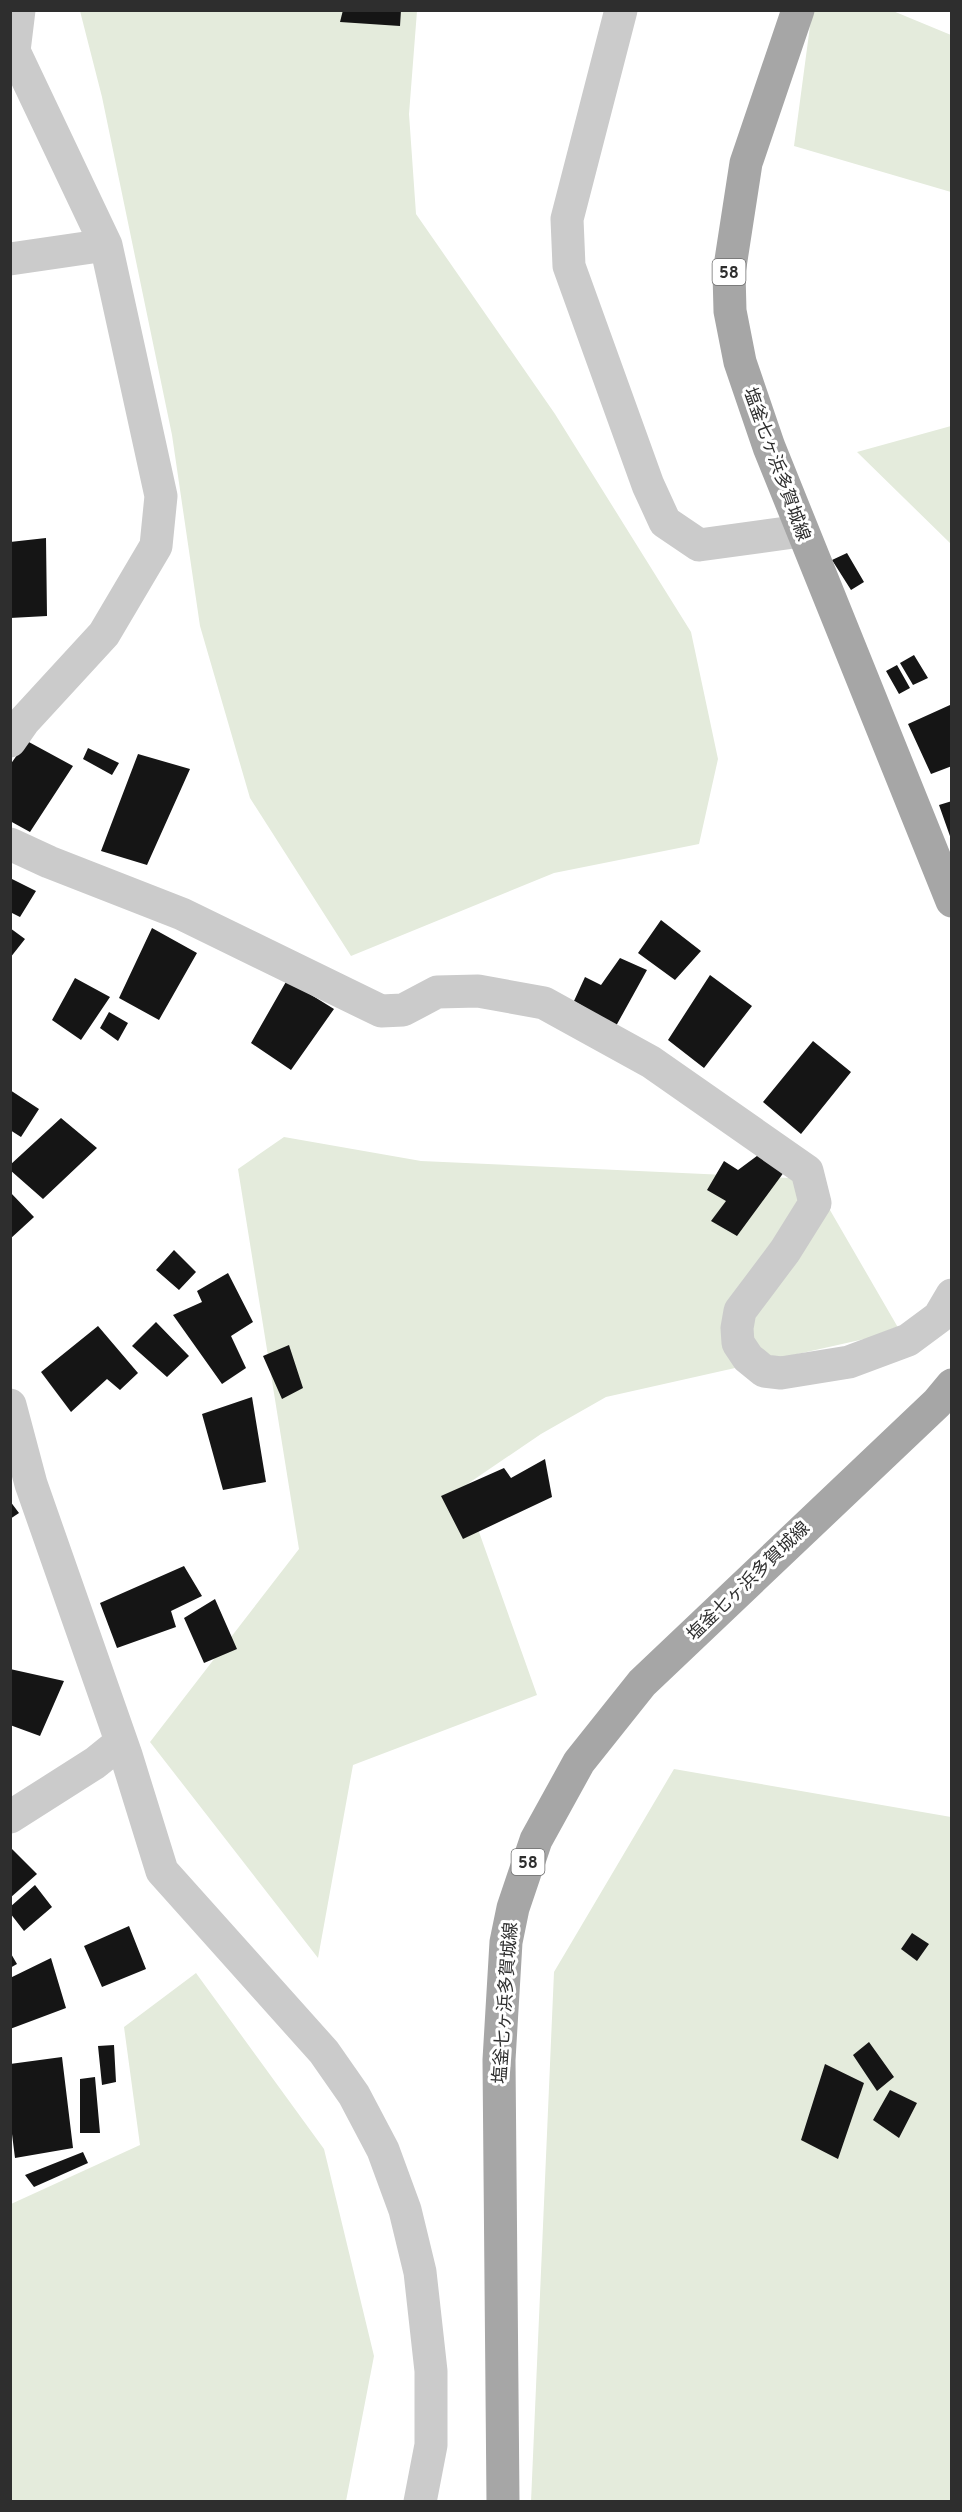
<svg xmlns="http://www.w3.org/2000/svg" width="962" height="2512" viewBox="0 0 962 2512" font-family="Overpass,'Noto Sans JP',sans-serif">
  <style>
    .green { fill: #e4ebdc }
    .building { fill: #151515 }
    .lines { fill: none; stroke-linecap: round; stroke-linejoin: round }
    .minor { stroke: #cbcbcb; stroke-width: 33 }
    .major { stroke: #a6a6a6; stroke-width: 33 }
    .labels { text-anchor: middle; stroke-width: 6; stroke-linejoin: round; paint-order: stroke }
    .shield { fill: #fff; stroke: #6d6d6d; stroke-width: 1.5 }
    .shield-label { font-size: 16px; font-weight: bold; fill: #2e2e2e }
    .street-label { font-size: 18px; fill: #2e2e2e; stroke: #fff }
  </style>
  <rect width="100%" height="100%" fill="#fff"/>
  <path class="green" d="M80,11H417L409,114L416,214L555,414L691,632L718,759L699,844L554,873L351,956L250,798L200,626L172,435L102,97Z
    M812,11H893L951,35V192L794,146Z
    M951,426H952L951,544L857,452Z
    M284,1137L421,1161L812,1179L900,1331L606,1397L541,1434L463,1487L537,1695L353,1765L318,1958L150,1742L299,1549L238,1169Z
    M674,1769L951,1817V2501L531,2502L554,1972Z
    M196,1973L324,2149L374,2356L346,2501H11V2204L140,2145L124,2027Z"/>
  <path class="building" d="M343,10H401L400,26L340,22Z
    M46,538L47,616L10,618V542Z
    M847,553L864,582L851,590L832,560Z
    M914,655L928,678L913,685L900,663Z
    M897,665L910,688L899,694L886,671Z
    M950,705L952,766L931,774L908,724Z
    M27,741L73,766L30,832L10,821V765Z
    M88,748L119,763L112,775L83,759Z
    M138,754L190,769L147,865L101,851Z
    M952,801V839H951L939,805Z
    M10,878L36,891L20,917L10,912Z
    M661,920L701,951L675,980L638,953Z
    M10,928L25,939L10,958Z
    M152,928L197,953L159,1020L119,998Z
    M620,958L647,970L616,1026L574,1001L585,977L601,985Z
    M710,975L752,1006L704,1068L668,1040Z
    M75,978L110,997L81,1040L52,1020Z
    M287,980L334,1009L291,1070L251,1043Z
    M109,1012L128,1023L118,1041L100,1028Z
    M813,1041L851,1072L801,1134L763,1102Z
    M10,1090L39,1109L21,1137L10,1130Z
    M61,1118L97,1148L43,1199L10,1170V1165Z
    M765,1150L787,1168L737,1236L711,1221L726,1201L707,1190L724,1161L738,1170Z
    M10,1192L34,1217L10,1239Z
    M174,1250L196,1272L179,1290L156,1270Z
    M228,1273L253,1322L231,1336L246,1368L222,1384L173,1315L202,1302L197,1291Z
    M156,1322L189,1356L167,1377L132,1346Z
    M98,1326L138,1373L120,1390L107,1379L71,1412L41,1372Z
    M289,1345L303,1388L282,1399L263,1356Z
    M252,1397L266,1482L223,1490L202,1414Z
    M545,1459L552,1497L463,1539L441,1496L504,1468L511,1478Z
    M10,1501L19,1513L10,1519Z
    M184,1566L202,1596L171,1611L176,1627L117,1648L100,1603Z
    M215,1599L237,1649L204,1663L184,1618Z
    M10,1669L64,1681L40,1736L10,1725Z
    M10,1847L37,1874L10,1898Z
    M35,1885L52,1907L24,1931L10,1913V1907Z
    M129,1926L146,1969L102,1987L84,1946Z
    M912,1933L929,1944L917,1961L901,1949Z
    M10,1952L17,1964L10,1968Z
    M51,1958L66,2008L10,2029V1978Z
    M869,2042L894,2077L877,2091L853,2055Z
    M114,2045L116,2082L102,2085L98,2046Z
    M62,2057L73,2148L15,2158L10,2118V2064Z
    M825,2064L864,2083L838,2159L801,2140Z
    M95,2077L100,2133H80V2079Z
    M890,2090L917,2103L899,2138L873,2120Z
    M83,2152L88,2163L34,2187L25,2175Z"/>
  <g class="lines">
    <path class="minor" d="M621,10L567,219L569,266L648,485L665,522L699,545L801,531
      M10,259L106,245
      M10,741L24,721L104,634L156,546L161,496L106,245L14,51L19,10
      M10,844L49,862L182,914L381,1011L403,1010L437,992L478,991L544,1003L651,1062L807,1171L815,1203L785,1251L740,1311L737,1328L738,1343L748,1358L764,1371L781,1373L849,1362L908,1340L939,1317L952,1295
      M10,1405L31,1484L126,1755L162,1871L324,2052L354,2095L383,2150L405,2210L420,2272L431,2371V2445L420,2502
      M10,1817L95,1763L121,1742"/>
    <path class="major" d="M798,10L746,163L729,273L730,311L740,362L769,447L952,901
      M503,2502L499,2060L506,1942L513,1908L536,1840L579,1762L642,1683L937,1403L952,1385"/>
  </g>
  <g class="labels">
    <g class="shield">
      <rect x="712.5" y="259" width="33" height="26" rx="4.5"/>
      <rect x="511.5" y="1849" width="33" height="26" rx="4.5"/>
    </g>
    <g class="shield-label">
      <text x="729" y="278">58</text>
      <text x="528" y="1868">58</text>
    </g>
    <g class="street-label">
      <text transform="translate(777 464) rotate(70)" y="6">塩釜七ヶ浜多賀城線</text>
      <text transform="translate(748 1581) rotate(-44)" y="6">塩釜七ヶ浜多賀城線</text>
      <text transform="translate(505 2003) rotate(-86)" y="6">塩釜七ヶ浜多賀城線</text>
    </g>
  </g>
  <rect width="962" height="2512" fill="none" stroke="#2e2e2e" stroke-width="24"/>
</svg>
